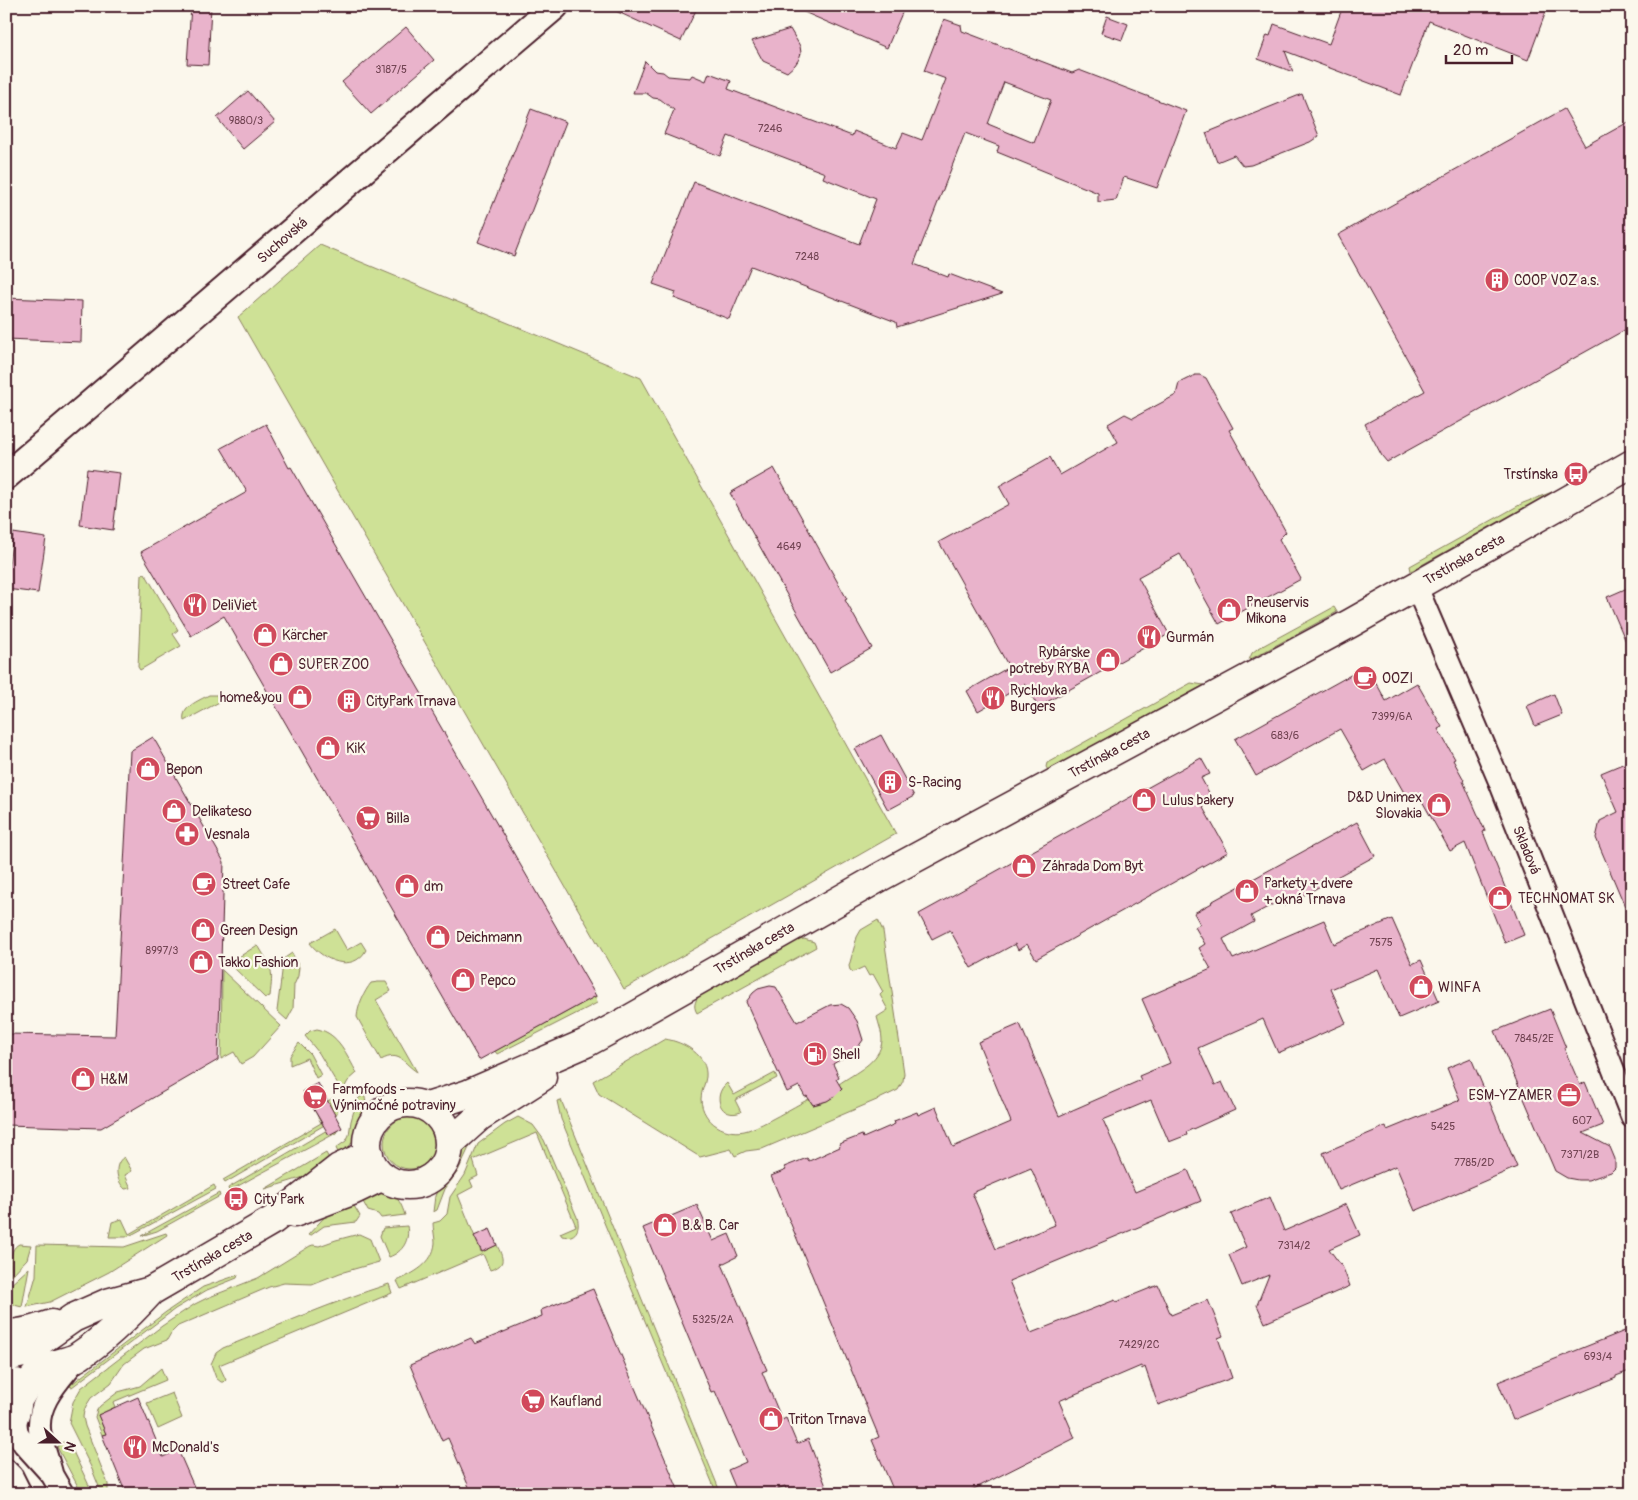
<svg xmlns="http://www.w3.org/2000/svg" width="1638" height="1500" viewBox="0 0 1638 1500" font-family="Pangolin,sans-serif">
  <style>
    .green { fill: #cee196; stroke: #8c8060 }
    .building { fill: #e9b3cb; stroke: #4a1f2b; fill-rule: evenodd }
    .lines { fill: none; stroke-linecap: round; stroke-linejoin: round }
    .minor-casing { stroke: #4a1f2b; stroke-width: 25 }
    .tertiary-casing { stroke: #4a1f2b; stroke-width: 30 }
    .secondary-casing { stroke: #4a1f2b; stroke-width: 31 }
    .minor { stroke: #fbf7ec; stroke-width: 21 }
    .tertiary { stroke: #fbf7ec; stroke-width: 26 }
    .secondary { stroke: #fbf7ec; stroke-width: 28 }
    .labels { text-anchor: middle; stroke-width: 4.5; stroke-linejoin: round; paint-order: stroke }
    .number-label { font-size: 11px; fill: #724453 }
    .street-label { font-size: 14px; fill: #4a1f2b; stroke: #fbf7ec }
    .poi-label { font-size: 14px; fill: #4a1f2b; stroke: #fbf7ec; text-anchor: start }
  </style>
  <rect width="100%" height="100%" fill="#fbf7ec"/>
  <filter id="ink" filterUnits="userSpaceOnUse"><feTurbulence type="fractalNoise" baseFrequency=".02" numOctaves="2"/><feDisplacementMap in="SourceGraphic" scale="10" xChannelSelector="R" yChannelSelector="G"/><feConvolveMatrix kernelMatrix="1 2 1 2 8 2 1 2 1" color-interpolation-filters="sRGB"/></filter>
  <g filter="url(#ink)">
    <path class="green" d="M320,245L641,378L896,834L624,989L238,317Z
      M1552,492L1411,571L1410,566L1523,503Z
      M145,573L178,630L173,634L181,646L140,670L138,667L142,574Z
      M1334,607L1337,612L1249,660L1252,653L1257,649Z
      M1191,683L1204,685L1048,770L1046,767L1047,763Z
      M209,695H221L223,700L184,721C181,707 198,701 209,695Z
      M878,920L883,931L904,1073L903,1081L898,1090L879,1099L762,1149L746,1151L735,1156L731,1149L700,1157L599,1094L593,1081L665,1039C684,1042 708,1055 706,1077C705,1085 701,1091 701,1099C702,1123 727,1137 748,1130C766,1124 791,1108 809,1099L813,1105C825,1103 833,1098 841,1089L839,1084C854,1073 881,1062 882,1040C882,1032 879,1025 877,1017L888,1010L880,995L883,992L873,974L869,976L864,967L853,972L850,970L849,966L857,937L861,930Z
      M335,929L347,950L361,942L366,950C353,974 322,960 310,943Z
      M804,939L814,942L816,947L697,1013C692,1005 696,999 702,993L795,941Z
      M256,946L259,947C273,970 273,970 270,996L265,998L231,965V962Z
      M292,953L299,967L298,976L294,985L293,1009L287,1020L277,1011L282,972L279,962Z
      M222,970L281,1026L253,1057L241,1064L234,1052L221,1059Z
      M378,982H386L391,991L376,1000L417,1072C403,1063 400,1050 381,1060L357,1017C358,1005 364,992 371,983Z
      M596,996L597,1003L497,1054L495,1051Z
      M317,1029C339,1033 347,1056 357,1073L348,1081L342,1092L319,1053L305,1036L310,1031Z
      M299,1043L310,1054L321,1075L316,1078L307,1058L290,1065V1056Z
      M775,1073L777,1078L735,1100L741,1112C721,1120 711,1096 727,1083L734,1095Z
      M364,1094C365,1097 366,1102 366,1106C367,1119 350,1149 340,1157L336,1148L346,1141L349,1135L351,1121L357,1100Z
      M333,1098L340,1102L337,1113L333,1120L225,1183L223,1180L321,1123L314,1109Z
      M561,1100L721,1494H717L561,1119L557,1101Z
      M384 1143a26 26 0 1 1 52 0a26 26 0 1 1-52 0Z
      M518,1117L533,1125L544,1140L577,1217C581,1230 575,1239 562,1236L560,1233L576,1226L537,1133L473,1160L478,1176L470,1180L473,1187L458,1195L481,1252L497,1245C503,1258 507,1265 490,1270L483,1254L401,1289L397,1281C414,1273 433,1264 435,1243C435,1237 433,1229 433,1223L440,1221L447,1214L450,1197L465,1175L478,1144L505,1124Z
      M334,1126L338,1129L336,1133C300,1153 264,1171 229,1191L228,1188Z
      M473,1139L458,1171L445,1189L437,1210L433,1212L435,1196L438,1189L455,1169L464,1149Z
      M326,1153L331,1162L304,1177L265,1189Z
      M124,1157L132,1171L125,1175L131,1188L125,1189C116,1181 113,1164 124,1157Z
      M214,1185L216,1189L133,1234L126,1237H109L112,1222L122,1219L129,1234Z
      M374,1189C394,1191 399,1197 405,1215L381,1218L378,1214L368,1211L359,1194Z
      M219,1193L220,1196L157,1231L141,1236Z
      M350,1199L360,1216L356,1222L324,1226L310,1236L308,1235L330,1211Z
      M407,1226C410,1240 403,1252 389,1257L380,1236L383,1228Z
      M166,1233L167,1235L109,1272L50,1302L27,1307L36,1276L37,1245L124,1247Z
      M359,1234L370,1239L379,1262L340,1273L312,1284L284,1283L269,1287L178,1326L171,1333L167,1340L144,1349L124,1364L111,1383L91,1398L86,1406L84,1411L83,1417L85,1426L108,1484V1494H102L91,1467L69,1423L73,1402L81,1388L162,1326L195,1304L207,1298L258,1278L310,1246L313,1245L319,1246L336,1240Z
      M19,1244L31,1245L27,1259L11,1276C11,1265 8,1250 19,1244Z
      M29,1268L22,1307L6,1303L9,1286Z
      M238,1275L237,1278L207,1290L175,1309L72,1387L69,1386L166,1312L203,1287Z
      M389,1284L392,1293L219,1365L226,1380L224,1382H221L216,1378L211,1364L216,1353L223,1348C278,1326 332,1302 389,1284Z
      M161,1368L166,1380L113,1402L115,1407L98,1415L106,1434L102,1435L95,1417L97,1410L100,1406L118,1392L140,1386Z
      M172,1393L182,1418L158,1429L147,1403Z
      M63,1442L69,1443L93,1494H82L57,1447Z"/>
    <path class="building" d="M191,6H211L208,65L187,64Z
      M605,6H698L681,41Z
      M790,6H905L887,48Z
      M1343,6H1548L1528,60L1429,21L1401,95L1285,51L1293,72L1258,59L1267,35L1270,36L1274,24L1329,44Z
      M1107,16L1128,24L1122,40L1101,33Z
      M944,19L961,25L962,31L1072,73L1079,70L1186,111L1157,188L1124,177L1116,200L1098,202V193L997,152L999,146L965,133L914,264L948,277L949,274L1002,294L897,327L896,322L751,266L729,319L674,298L676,292L653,284L694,182L791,219V218L859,244L876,199L823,178L825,173L728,136L720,156L664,134L674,110L660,99L653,98L646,93H633L645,61L655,71L663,72L668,76L690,78L692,75L706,81L709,73L731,81L728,89L852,136L854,131L896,148L903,133L922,140L946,79L924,71ZM1004,82L1051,100L1034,143L988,124Z
      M406,27L434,60L371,114L342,82Z
      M790,29L800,46L801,53L799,59L795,65L787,72L763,61L752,41Z
      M248,91L275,122L243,149L217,118Z
      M1302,94L1319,136L1310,142L1251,165L1243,166L1234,155L1217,162L1206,133Z
      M531,109L566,122L514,256L478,242Z
      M1564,109L1585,146L1632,120V326L1387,462L1382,456L1365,424L1425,391L1338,235Z
      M6,298L82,301L81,342L6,339Z
      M1195,375H1200L1206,378L1233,428L1229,430L1286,532L1279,539L1301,579L1219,624L1180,554L1138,577L1169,634L1038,707L1025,684L978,711L967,691L1009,667L939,542L1009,504L999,486L1050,457L1060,475L1118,442L1108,424L1125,414L1133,418L1176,395L1179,383Z
      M266,424L289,468L291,467L596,996L479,1060L224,616L191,636L141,552L247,492L221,448Z
      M774,468L847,599L845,600L872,648L830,672L730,493Z
      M87,469L120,473L113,530L80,525Z
      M13,533L46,538L38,593L6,589Z
      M1632,586V656L1607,597Z
      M1367,666L1386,701L1417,683L1442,727L1438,729L1455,759L1453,760L1464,780L1463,781L1485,831L1483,832L1524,935L1505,943L1465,843L1450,851L1417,792L1407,798L1385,759L1364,771L1340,729L1256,776L1235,739Z
      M1554,694L1562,715L1535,726L1527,706Z
      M881,735L914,796L888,810L855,749Z
      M153,737L224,862L218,1060L101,1128L6,1125V1034L115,1036L130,751Z
      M1201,758L1210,774L1201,778L1213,800L1202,806L1228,852L1036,959L1027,944L1018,950L1015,944L971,968L950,930L932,939L919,914Z
      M1632,760V923L1596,838L1600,821L1618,812L1601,773Z
      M1357,822L1375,856L1284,906L1281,900L1251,916L1254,922L1223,939L1233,959L1324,920L1334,944L1392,919L1412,964L1421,960L1439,1001L1399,1018L1378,969L1331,989L1346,1023L1278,1053L1263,1019L1198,1048L1215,1085L1222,1082L1235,1110L1186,1132L1187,1135L1169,1142L1151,1100L1103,1120L1135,1192L1188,1170L1201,1201L1009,1281L1031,1333L1115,1300L1116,1302L1158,1285L1171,1315L1208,1300L1223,1336L1218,1338L1232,1378L1158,1405L1145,1367L1142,1369L1141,1366L1059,1401L1075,1438L964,1494H895L872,1440L879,1437L771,1176L786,1170L784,1167L807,1158L809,1161L840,1147L839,1144L862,1135L863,1138L895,1124L894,1121L917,1112L918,1115L936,1107L953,1147L1011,1122L978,1042L1020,1024L1059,1116L1141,1080L1139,1076L1170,1063L1142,999L1211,969L1199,948L1205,944L1195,927L1200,924L1194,913L1212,903L1211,902ZM1031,1168L1055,1225L996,1249L972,1193Z
      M770,986L776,987L797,1022L830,1005L841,1004L848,1008L857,1021L863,1040L856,1050L833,1064L839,1077L836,1079L842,1089L835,1096L827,1101L813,1105L807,1096L805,1097L799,1086L787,1092L746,1002L753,993L758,989Z
      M1550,1009L1566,1048H1564L1580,1085L1585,1082L1603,1125L1583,1133L1610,1147L1615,1159V1168L1611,1172L1588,1180H1578L1567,1178L1555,1171L1495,1031Z
      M1471,1058L1517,1167L1415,1211L1396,1166L1339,1190L1323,1153L1386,1126L1387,1130L1460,1100L1447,1068Z
      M318,1083L342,1128L329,1135L303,1091Z
      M1270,1197L1284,1231L1346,1204L1360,1235L1329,1249L1343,1268L1350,1286L1265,1323L1257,1305L1269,1275L1242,1286L1229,1255L1246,1247L1231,1214Z
      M697,1205L713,1241L729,1234L738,1256L722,1264L767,1370L762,1372L782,1420L786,1418L797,1444L808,1439L829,1494H788L785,1486L765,1494H738L728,1470L746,1462L715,1391L711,1392L643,1228Z
      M490,1229L497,1245L482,1252L474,1236Z
      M593,1289L680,1494H472L448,1438L442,1441L410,1365L471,1338L475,1344L542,1316L541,1310Z
      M1632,1328V1370L1616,1376V1378L1513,1420L1498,1382Z
      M138,1397L163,1457L178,1450L195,1489L184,1494H126L102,1435L106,1434L98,1415Z"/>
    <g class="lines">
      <defs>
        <path id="minor" d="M1416,586L1499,780L1632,1117
          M15,1415L17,1433L24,1444L52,1475L63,1494
          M6,1470L12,1476L21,1494
          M52,1475C49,1462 43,1447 40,1433C35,1403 60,1380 77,1358"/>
        <path id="tertiary" d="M6,476L555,6
          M6,1493L7,1494"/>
        <path id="secondary" d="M367 1144a41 41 0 1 1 82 0a41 41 0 1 1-82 0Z
          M427,1107L468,1094L586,1043L621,1024L882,876L1351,623L1632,464
          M449,1144L479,1117L542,1077
          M294,1213L352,1191L383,1176
          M6,1334C22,1334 37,1329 52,1324
          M6,1357L23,1353L73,1318L107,1303L151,1291L273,1220L339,1168L369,1154
          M18,1400C26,1385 36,1372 53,1365C61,1362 72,1361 79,1356C106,1338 129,1315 151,1291
          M6,1430C17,1416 20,1401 16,1383"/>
      </defs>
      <use href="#minor" class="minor-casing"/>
      <use href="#tertiary" class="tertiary-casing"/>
      <use href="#secondary" class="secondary-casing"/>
      <use href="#minor" class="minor"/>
      <use href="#tertiary" class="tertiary"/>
      <use href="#secondary" class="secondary"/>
    </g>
  </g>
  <defs>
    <symbol id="building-disc" viewBox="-11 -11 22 22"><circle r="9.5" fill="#d1495b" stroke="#fbf7ec"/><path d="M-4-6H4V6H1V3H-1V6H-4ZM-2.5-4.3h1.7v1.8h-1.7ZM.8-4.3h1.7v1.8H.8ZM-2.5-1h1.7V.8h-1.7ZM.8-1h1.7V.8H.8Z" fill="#fff"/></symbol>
    <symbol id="bus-disc" viewBox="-11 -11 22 22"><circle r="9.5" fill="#d1495b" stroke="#fbf7ec"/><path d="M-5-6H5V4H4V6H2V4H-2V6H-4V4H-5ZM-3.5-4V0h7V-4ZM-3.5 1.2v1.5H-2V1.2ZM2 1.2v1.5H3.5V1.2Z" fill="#fff"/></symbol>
    <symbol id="restaurant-disc" viewBox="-11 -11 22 22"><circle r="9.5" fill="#d1495b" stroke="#fbf7ec"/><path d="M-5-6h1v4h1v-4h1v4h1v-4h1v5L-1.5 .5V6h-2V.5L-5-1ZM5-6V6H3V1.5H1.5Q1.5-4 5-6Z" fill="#fff"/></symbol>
    <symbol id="shop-disc" viewBox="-11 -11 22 22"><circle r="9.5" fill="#d1495b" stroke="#fbf7ec"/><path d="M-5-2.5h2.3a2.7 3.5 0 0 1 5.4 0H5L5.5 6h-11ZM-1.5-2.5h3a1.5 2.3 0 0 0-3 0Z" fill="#fff"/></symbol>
    <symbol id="cafe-disc" viewBox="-11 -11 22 22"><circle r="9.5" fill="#d1495b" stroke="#fbf7ec"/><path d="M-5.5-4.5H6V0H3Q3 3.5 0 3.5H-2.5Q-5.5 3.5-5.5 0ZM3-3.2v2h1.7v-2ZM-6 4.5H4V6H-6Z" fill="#fff"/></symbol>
    <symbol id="supermarket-disc" viewBox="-11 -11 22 22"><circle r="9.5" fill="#d1495b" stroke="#fbf7ec"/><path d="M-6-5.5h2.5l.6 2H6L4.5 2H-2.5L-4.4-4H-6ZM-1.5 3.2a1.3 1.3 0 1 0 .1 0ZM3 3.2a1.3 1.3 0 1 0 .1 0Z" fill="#fff"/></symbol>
    <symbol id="pharmacy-disc" viewBox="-11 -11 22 22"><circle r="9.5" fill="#d1495b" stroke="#fbf7ec"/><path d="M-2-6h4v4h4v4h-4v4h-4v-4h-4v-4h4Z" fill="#fff"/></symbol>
    <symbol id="fuel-disc" viewBox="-11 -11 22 22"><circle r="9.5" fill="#d1495b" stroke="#fbf7ec"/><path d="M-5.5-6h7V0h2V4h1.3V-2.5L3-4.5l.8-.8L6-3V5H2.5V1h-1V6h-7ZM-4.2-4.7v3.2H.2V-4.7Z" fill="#fff"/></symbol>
    <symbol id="office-disc" viewBox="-11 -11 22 22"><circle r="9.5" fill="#d1495b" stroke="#fbf7ec"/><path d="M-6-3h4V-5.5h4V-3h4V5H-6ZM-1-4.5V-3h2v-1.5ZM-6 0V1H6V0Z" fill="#fff"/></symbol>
  </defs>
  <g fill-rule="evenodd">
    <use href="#building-disc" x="1483" y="266" width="28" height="28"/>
    <use href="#bus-disc" x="1562" y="460" width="28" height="28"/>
    <use href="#restaurant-disc" x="181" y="591" width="28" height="28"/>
    <use href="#shop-disc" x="1215" y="596" width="28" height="28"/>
    <use href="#shop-disc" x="251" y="621" width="28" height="28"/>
    <use href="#restaurant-disc" x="1135" y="623" width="28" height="28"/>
    <use href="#shop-disc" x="1094" y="646" width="28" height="28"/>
    <use href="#shop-disc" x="267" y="650" width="28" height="28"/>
    <use href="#cafe-disc" x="1351" y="664" width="28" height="28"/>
    <use href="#shop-disc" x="286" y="683" width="28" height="28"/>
    <use href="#restaurant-disc" x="979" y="684" width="28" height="28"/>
    <use href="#building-disc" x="335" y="687" width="28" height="28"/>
    <use href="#shop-disc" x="314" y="734" width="28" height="28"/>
    <use href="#shop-disc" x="134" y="755" width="28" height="28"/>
    <use href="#building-disc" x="876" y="768" width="28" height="28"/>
    <use href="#shop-disc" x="1130" y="786" width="28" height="28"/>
    <use href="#shop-disc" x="1425" y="791" width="28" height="28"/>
    <use href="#shop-disc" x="160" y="797" width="28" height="28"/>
    <use href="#supermarket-disc" x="354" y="804" width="28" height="28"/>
    <use href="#pharmacy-disc" x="173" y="820" width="28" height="28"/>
    <use href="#shop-disc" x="1010" y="852" width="28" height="28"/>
    <use href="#cafe-disc" x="190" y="870" width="28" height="28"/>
    <use href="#shop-disc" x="393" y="872" width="28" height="28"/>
    <use href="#shop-disc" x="1233" y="877" width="28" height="28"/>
    <use href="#shop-disc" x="1486" y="884" width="28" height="28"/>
    <use href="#shop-disc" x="189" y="916" width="28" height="28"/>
    <use href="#shop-disc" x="424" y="923" width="28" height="28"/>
    <use href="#shop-disc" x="187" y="948" width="28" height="28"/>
    <use href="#shop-disc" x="449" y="966" width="28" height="28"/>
    <use href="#shop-disc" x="1407" y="973" width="28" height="28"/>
    <use href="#fuel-disc" x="801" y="1040" width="28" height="28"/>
    <use href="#shop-disc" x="69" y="1065" width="28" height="28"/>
    <use href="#office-disc" x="1555" y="1081" width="28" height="28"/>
    <use href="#supermarket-disc" x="301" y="1083" width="28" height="28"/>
    <use href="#bus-disc" x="222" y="1185" width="28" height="28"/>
    <use href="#shop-disc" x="651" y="1211" width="28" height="28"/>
    <use href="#supermarket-disc" x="519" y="1387" width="28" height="28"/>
    <use href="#shop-disc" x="757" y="1405" width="28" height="28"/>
    <use href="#restaurant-disc" x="121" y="1433" width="28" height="28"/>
  </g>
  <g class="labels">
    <g class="number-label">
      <text x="391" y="73">3187/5</text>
      <text x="246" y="124">9880/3</text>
      <text x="770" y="132">7246</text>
      <text x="807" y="260">7248</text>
      <text x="789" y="550">4649</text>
      <text x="1392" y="720">7399/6A</text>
      <text x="1285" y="739">683/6</text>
      <text x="1381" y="946">7575</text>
      <text x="162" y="954">8997/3</text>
      <text x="1534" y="1042">7845/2E</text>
      <text x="1582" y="1124">607</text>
      <text x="1443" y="1130">5425</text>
      <text x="1580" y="1158">7371/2B</text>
      <text x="1474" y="1166">7785/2D</text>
      <text x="1294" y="1249">7314/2</text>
      <text x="713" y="1323">5325/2A</text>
      <text x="1139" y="1348">7429/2C</text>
      <text x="1598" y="1360">693/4</text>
    </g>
    <g class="street-label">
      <text transform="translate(282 240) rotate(-41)" y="5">Suchovská</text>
      <text transform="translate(1464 559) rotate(-29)" y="5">Trstínska cesta</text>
      <text transform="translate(1109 753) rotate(-28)" y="5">Trstínska cesta</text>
      <text transform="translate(1527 850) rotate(68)" y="5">Skladová</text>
      <text transform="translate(754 948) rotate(-30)" y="5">Trstínska cesta</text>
      <text transform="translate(212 1256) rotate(-30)" y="5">Trstínska cesta</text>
    </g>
    <g class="poi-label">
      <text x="1514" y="285">COOP VOZ a.s.</text>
      <text x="1558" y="479" text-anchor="end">Trstínska</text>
      <text x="1246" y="607">Pneuservis<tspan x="1246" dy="16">Mikona</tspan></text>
      <text x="212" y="610">DeliViet</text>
      <text x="282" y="640">Kärcher</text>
      <text x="1166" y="642">Gurmán</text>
      <text x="1090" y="657" text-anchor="end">Rybárske<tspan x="1090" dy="16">potreby RYBA</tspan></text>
      <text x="298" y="669">SUPER ZOO</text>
      <text x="1382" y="683">OOZI</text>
      <text x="1010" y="695">Rychlovka<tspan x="1010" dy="16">Burgers</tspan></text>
      <text x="282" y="702" text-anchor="end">home&amp;you</text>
      <text x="366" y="706">CityPark Trnava</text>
      <text x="346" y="753">KiK</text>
      <text x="166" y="774">Bepon</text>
      <text x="908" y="787">S-Racing</text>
      <text x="1422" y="802" text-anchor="end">D&amp;D Unimex<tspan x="1422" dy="16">Slovakia</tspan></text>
      <text x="1162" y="805">Lulus bakery</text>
      <text x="192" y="816">Delikateso</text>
      <text x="386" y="823">Billa</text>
      <text x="204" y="839">Vesnala</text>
      <text x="1042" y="871">Záhrada Dom Byt</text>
      <text x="1264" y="888">Parkety + dvere<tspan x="1264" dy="16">+ okná Trnava</tspan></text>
      <text x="222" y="889">Street Cafe</text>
      <text x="424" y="891">dm</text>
      <text x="1518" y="903">TECHNOMAT SK</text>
      <text x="220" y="935">Green Design</text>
      <text x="456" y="942">Deichmann</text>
      <text x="218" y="967">Takko Fashion</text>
      <text x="480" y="985">Pepco</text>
      <text x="1438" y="992">WINFA</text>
      <text x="832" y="1059">Shell</text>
      <text x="100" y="1084">H&amp;M</text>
      <text x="332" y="1094">Farmfoods -<tspan x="332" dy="16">Výnimočné potraviny</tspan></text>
      <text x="1552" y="1100" text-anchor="end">ESM-YZAMER</text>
      <text x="254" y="1204">City Park</text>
      <text x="682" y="1230">B.&amp; B. Car</text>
      <text x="550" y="1406">Kaufland</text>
      <text x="788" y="1424">Triton Trnava</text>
      <text x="152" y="1452">McDonald's</text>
    </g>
  </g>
  <rect width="1638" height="1500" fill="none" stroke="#fbf7ec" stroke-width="25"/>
  <rect x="12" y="12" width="1613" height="1475" fill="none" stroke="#4a1f2b" stroke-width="2" filter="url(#ink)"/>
  <g transform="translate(58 1442) rotate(111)" stroke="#fbf7ec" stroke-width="4" paint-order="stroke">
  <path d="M0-4L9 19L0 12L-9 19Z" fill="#4a1f2b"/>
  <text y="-8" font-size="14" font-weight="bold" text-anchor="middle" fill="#4a1f2b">N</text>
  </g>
  <path d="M1446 55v8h66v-8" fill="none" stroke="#4a1f2b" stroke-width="2.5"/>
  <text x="1453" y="55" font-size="15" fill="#4a1f2b" stroke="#fbf7ec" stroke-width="4" paint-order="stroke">20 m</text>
</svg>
